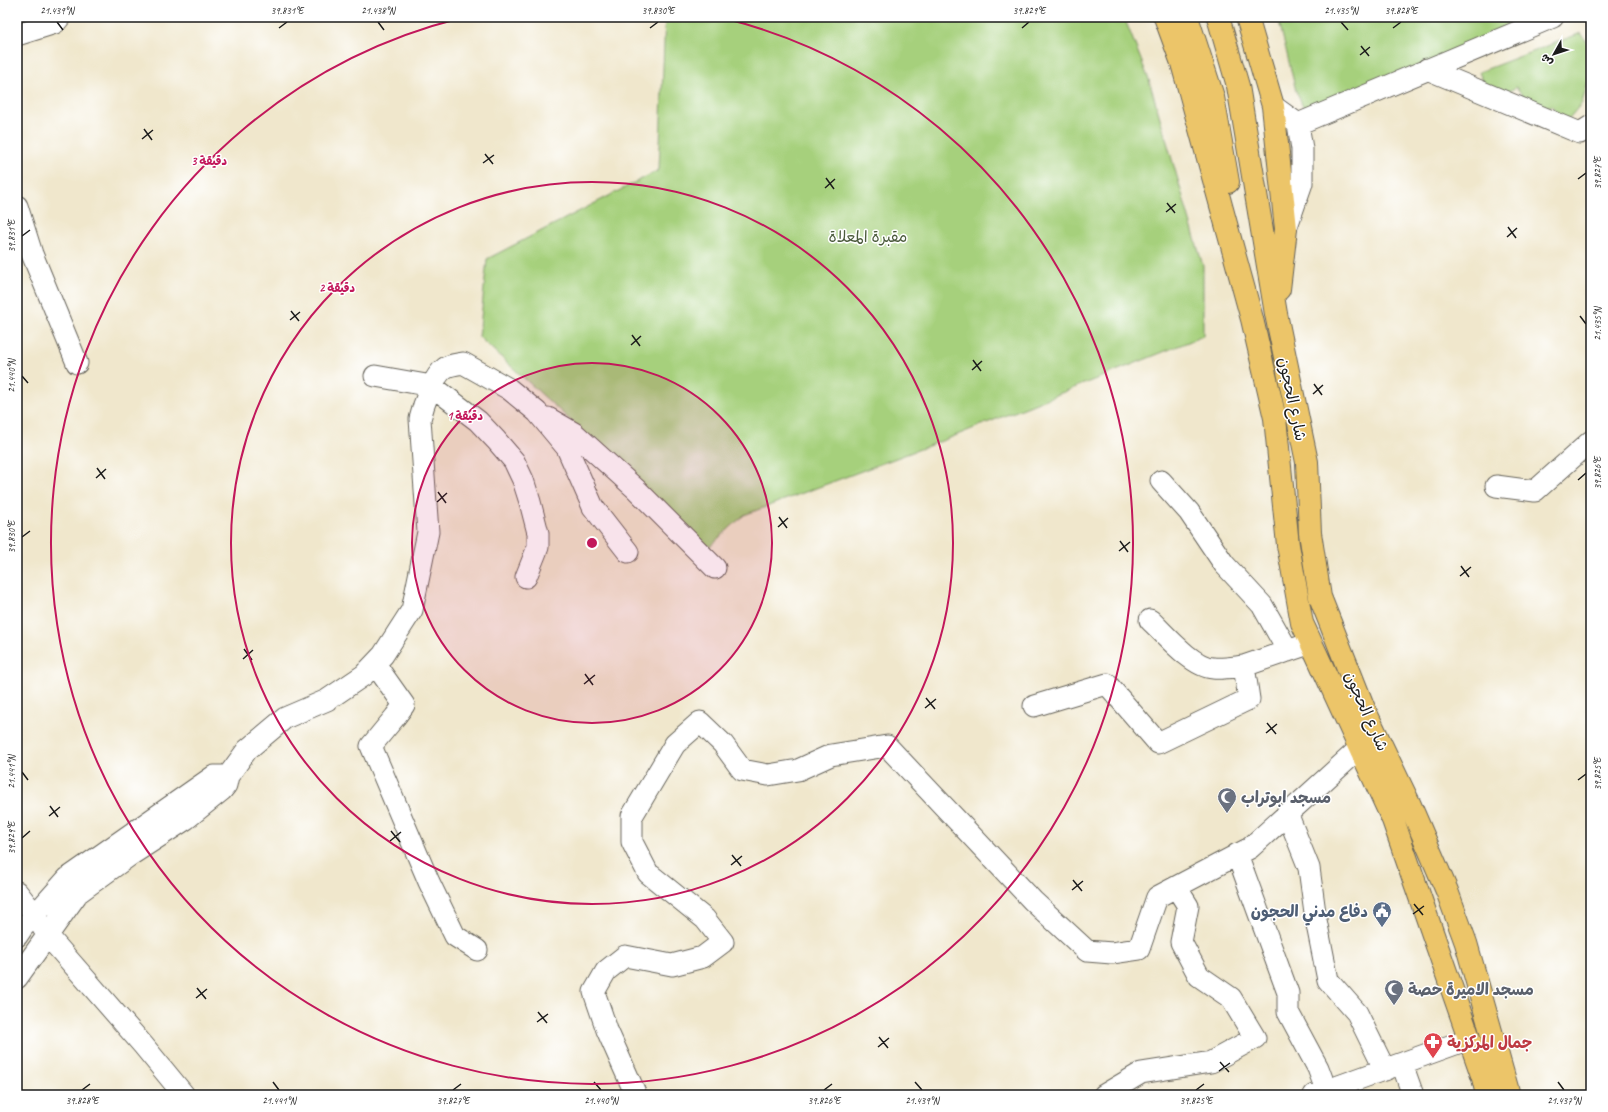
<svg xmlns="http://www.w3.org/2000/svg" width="1608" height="1112" viewBox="0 0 1608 1112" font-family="Caveat,'Playpen Sans Arabic',sans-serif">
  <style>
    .green { fill: #a6d07b; stroke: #61764c }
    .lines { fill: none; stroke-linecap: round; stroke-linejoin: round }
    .minor-casing { stroke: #66635a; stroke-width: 23 }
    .major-casing { stroke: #66635a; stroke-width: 24 }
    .minor { stroke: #fff; stroke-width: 21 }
    .major { stroke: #ecc569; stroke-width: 22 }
    .ticks { fill: none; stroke: #1c1c1c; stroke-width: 1.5 }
    .ring { fill: none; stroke: #c2185b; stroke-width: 2 }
    .labels { text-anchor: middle; stroke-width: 3; stroke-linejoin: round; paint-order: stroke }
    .park-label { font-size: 16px; fill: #4c5b3d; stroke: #fff }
    .street-label { font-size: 16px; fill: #1c1c1c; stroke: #fff }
    .worship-label { font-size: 16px; font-weight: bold; fill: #5b616d; stroke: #fff; text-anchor: start }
    .service-label { font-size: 16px; font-weight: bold; fill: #4e5e75; stroke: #fff; text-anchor: end }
    .health-label { font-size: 16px; font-weight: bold; fill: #be3a42; stroke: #fff; text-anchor: start }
    .centre { fill: #c2185b; stroke: #fff; stroke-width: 2 }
    .ring-label { font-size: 12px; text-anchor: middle; font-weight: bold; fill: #c2185b; stroke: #fff; stroke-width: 3; stroke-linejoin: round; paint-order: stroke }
    .neatline { fill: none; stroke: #1c1c1c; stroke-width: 1.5 }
    .ticks-label { font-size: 10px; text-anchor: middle; fill: #1c1c1c }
  </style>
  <rect width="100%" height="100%" fill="#fff"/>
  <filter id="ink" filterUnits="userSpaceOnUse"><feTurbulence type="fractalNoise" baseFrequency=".025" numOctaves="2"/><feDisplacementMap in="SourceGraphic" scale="8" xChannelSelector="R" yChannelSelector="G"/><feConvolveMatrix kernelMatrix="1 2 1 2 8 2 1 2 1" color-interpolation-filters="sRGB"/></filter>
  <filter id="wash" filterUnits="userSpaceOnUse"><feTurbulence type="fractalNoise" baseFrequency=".012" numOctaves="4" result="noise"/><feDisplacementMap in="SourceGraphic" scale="16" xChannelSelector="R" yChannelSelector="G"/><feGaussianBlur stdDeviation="0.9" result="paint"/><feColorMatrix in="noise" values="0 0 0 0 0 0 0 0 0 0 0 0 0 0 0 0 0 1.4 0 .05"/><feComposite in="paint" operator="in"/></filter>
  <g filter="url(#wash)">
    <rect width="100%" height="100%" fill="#f0e7cc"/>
    <path class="green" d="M665,17H1124L1149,80L1203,266V336L947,439L744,515L709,547L479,337L487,259L659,170Z
      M1278,17H1551L1319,112L1303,107L1296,91Z
      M1581,33L1591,48V72L1582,103L1565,123L1551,105L1538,115L1516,87L1500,98L1485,87L1479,72Z"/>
  </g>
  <g filter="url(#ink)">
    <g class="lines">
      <defs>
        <path id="minor" d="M17,35L55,23L60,17
          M1427,69L1580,133L1591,126
          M1273,106L1298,124L1302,149V183L1286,229
          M1298,124L1553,17
          M17,206L32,254L77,363
          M375,376L432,386L478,421L496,440L514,461L523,480L530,502L538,533V547L526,577
          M548,418L574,433L637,490L715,568
          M1161,481L1189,512L1224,564L1262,605L1288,651
          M1496,486L1535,491L1591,441
          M1150,620C1165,634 1192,667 1213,668C1223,669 1234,667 1244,666
          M375,664L404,705L395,717L371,746L429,882L455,936L477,950
          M1034,706L1107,684L1158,743L1249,699L1244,666L1311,643
          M228,776L247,750L285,718L327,700L364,675L383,655L412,610L428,532L420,419C423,406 433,376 445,368C449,365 458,364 463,363L509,389L537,412L567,448L593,507L628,552
          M1287,813L1309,868L1316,920L1328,980L1357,1013L1385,1070
          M1237,854L1288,993V1012L1318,1068L1328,1095
          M17,892L35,915L48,936L143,1045L184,1095
          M17,936L23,927L35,915L68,878L214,776H228L226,785L222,790L186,819L129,856L78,893L17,978
          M1402,1064L1413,1095
          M636,1095L607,1030L594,992L606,971L625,956L672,965L703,957L723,942L705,919L648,873L632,842V816L675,744L700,722L723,744L742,770L768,775L798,770L831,755L887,746L1033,901L1087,951L1112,953L1139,949L1157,897L1250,848L1360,748
          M1104,1095L1141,1073L1211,1062L1255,1038L1231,998L1199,976L1181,942L1188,906L1176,887
          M1314,1095L1469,1039"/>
        <path id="major" d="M1165,17L1182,63L1252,319L1275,418L1288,545L1302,623L1393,820L1483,1078L1487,1095
          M1187,17L1213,97L1228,182
          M1218,17L1238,86L1276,314L1307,462L1310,533L1320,597L1365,711L1410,805L1447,891L1466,943L1509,1095
          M1247,17L1273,106L1286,229L1279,289"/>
      </defs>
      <use href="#minor" class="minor-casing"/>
      <use href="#major" class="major-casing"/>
      <use href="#minor" class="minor"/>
      <use href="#major" class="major"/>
    </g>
  </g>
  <path class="ticks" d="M57,22L63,30M378,22L384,30M1341,22L1348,30M279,28L287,22M650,28L658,22M1022,28L1029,22M1393,28L1401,22M1361,46L1369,56M1360,55L1370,47M144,129L152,140M142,139L153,130M485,154L493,164M483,163L494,155M826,178L834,189M1578,179L1586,173M825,188L835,179M1167,203L1175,213M1166,212L1176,204M1508,227L1516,238M22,236L30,230M1507,237L1517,228M291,311L299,321M1580,316L1586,324M290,320L300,312M632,335L640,346M631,345L641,336M973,360L981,371M972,370L982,361M22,376L28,383M1314,384L1322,395M1313,394L1323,385M97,468L105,479M96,478L106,469M1578,480L1586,473M438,492L446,503M437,502L447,493M779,517L787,528M778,527L788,518M22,537L30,531M1120,541L1128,552M1119,551L1130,542M1461,566L1469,577M1460,576L1471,567M244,649L252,660M243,659L253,650M585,674L593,685M584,684L595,675M926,698L935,709M925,708L936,699M1267,723L1276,734M1266,733L1277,724M22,772L28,780M1578,780L1586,774M50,806L58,817M49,816L60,807M391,831L400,842M22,838L30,831M390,841L401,832M732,855L741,866M731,865L742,856M1073,880L1082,891M1072,890L1083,881M1414,904L1423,915M1413,914L1424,906M197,988L206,999M196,998L207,989M538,1012L547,1023M537,1022L548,1014M879,1037L888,1048M878,1047L889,1038M1220,1062L1229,1072M1219,1071L1230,1063M273,1082L279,1090M594,1082L601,1090M915,1082L922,1090M1558,1082L1564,1090M82,1090L90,1084M453,1090L461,1084M824,1090L832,1084M1196,1090L1204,1084"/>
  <circle cx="592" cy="543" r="180" fill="#c2185b" fill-opacity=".12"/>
  <g class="ring">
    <circle cx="592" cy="543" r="180"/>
    <circle cx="592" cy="543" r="361"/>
    <path d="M723 18A541 541 0 1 1 461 18"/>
  </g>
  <defs>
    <symbol id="mosque-pin" viewBox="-11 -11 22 30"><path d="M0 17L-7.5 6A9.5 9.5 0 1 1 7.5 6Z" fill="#6b7280" stroke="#fff"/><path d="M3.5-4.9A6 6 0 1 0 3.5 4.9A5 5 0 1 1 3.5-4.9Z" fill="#fff"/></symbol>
    <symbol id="civic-pin" viewBox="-11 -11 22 30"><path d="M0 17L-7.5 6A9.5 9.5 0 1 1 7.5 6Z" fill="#5c6f8a" stroke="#fff"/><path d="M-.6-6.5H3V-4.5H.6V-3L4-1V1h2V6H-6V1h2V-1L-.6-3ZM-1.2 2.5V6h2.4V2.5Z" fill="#fff"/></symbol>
    <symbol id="pharmacy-pin" viewBox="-11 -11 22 30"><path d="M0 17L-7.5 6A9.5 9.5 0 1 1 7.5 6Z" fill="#e0444e" stroke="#fff"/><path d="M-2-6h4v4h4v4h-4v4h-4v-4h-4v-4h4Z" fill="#fff"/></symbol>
  </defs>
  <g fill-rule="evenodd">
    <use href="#mosque-pin" x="1216" y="786" width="22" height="30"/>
    <use href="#civic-pin" x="1371" y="900" width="22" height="30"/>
    <use href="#mosque-pin" x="1383" y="978" width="22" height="30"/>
    <use href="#pharmacy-pin" x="1422" y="1031" width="22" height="30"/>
  </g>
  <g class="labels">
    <g class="park-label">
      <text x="868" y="242">مقبرة المعلاة</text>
    </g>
    <g class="street-label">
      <text transform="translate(1293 399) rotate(78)" y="6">شارع الحجون</text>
      <text transform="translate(1367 711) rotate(66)" y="6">شارع الحجون</text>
    </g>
    <g class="worship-label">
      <text x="1241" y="803">مسجد ابوتراب</text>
      <text x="1408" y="995">مسجد الاميرة حصة</text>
    </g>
    <g class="service-label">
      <text x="1368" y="917">دفاع مدني الحجون</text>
    </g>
    <g class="health-label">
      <text x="1447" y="1048">جمال المركزية</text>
    </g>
  </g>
  <circle cx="592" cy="543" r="6" class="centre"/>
  <g class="ring-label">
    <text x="209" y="165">3 دقيقة</text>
    <text x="337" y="292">2 دقيقة</text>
    <text x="465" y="420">1 دقيقة</text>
  </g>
  <rect width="1608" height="1112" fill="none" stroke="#fff" stroke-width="44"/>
  <g transform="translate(1554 54) rotate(231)" stroke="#ffffff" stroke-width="3" paint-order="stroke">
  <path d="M0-3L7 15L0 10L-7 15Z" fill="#1c1c1c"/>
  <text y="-6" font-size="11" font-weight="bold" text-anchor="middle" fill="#1c1c1c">ش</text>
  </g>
  <rect x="22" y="22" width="1564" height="1068" class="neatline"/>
  <g class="ticks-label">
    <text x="57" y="14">21.439°N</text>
    <text x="287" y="14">39.831°E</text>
    <text x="378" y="14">21.438°N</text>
    <text x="658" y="14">39.830°E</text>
    <text x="1029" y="14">39.829°E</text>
    <text x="1341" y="14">21.435°N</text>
    <text x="1401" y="14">39.828°E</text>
    <text transform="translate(1597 173) rotate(-90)" y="4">39.827°E</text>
    <text transform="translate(11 236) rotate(-90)" y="4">39.831°E</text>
    <text transform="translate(1597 324) rotate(-90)" y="4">21.435°N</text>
    <text transform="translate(11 376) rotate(-90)" y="4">21.440°N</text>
    <text transform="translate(1597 473) rotate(-90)" y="4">39.826°E</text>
    <text transform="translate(11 537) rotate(-90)" y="4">39.830°E</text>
    <text transform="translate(11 772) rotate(-90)" y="4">21.441°N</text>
    <text transform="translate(1597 774) rotate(-90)" y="4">39.825°E</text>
    <text transform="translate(11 838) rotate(-90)" y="4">39.829°E</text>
    <text x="82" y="1104">39.828°E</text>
    <text x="279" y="1104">21.441°N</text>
    <text x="453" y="1104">39.827°E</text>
    <text x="601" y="1104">21.440°N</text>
    <text x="824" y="1104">39.826°E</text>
    <text x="922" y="1104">21.439°N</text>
    <text x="1196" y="1104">39.825°E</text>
    <text x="1564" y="1104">21.437°N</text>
  </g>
</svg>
